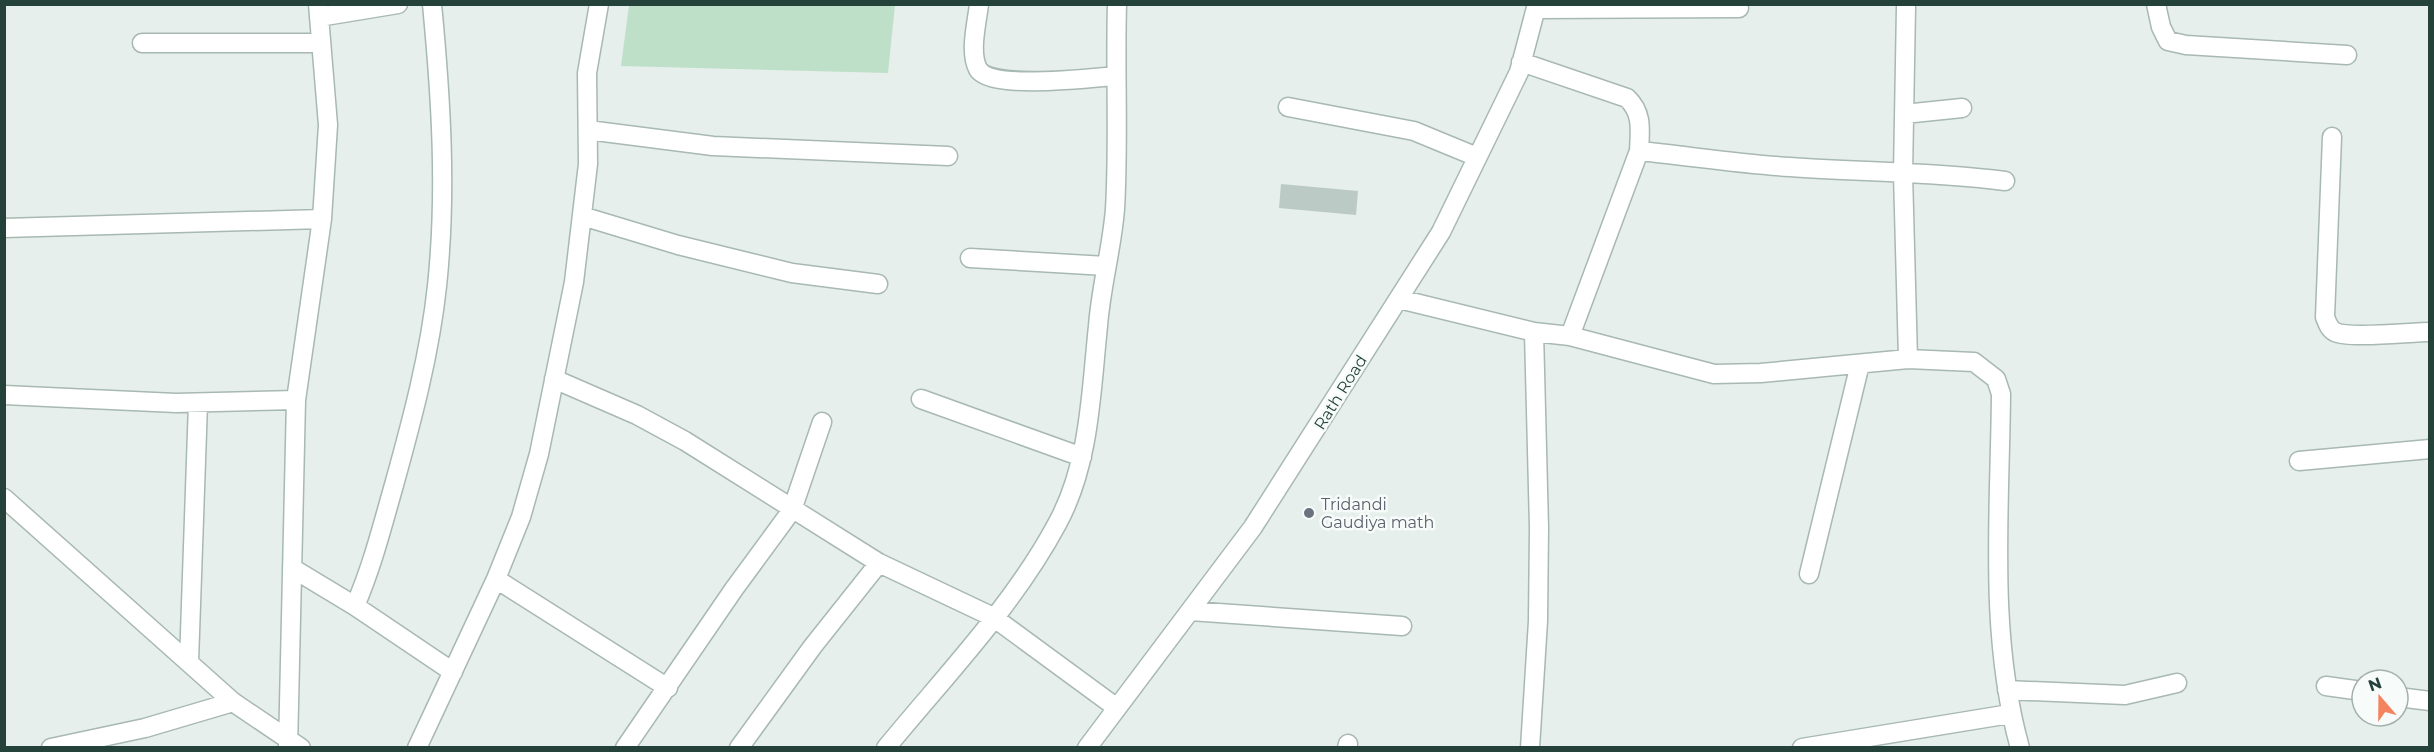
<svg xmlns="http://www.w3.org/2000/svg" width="2434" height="752" viewBox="0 0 2434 752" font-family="Montserrat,sans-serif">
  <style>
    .green { fill: #bfe0c8 }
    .building { fill: #bbcac4 }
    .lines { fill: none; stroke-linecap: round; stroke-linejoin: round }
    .minor-casing { stroke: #a8b8b2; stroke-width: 21 }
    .minor { stroke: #fff; stroke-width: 18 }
    .worship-dot { fill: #6b7280; stroke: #f7fbf9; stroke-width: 2 }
    .labels { text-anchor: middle; stroke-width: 5; stroke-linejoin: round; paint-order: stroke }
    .street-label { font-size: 16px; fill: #24423a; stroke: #f7fbf9 }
    .worship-label { font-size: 16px; fill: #5b616d; stroke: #f7fbf9; text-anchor: start }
  </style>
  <rect width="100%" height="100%" fill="#e6efeb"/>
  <path class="green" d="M629,5H895L888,73L621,66Z"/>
  <path class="building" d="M1281,184L1358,191L1356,215L1279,208Z"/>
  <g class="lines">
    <defs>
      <path id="minor" d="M979,4C977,23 969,52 978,69C990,90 1091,78 1115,76
        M2156,4L2161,27L2168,41L2186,45L2347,55
        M1906,7L1903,174L1908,359
        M1536,9L1739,8
        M319,17L398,4
        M142,43H321
        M1521,62L1627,98C1643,113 1640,130 1639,151L1570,336L1714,374L1761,373L1908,359L1974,362L1996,379L2001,394C2000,511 1988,634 2020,748
        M1288,107L1414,131L1477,157
        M1904,114L1962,108
        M588,130L713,146L948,156
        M2332,137L2325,317C2327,322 2329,329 2335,332C2350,339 2410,332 2430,332
        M1639,151C1689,156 1739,164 1790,167C1862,172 1934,172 2005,181
        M582,216L678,245L792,273L878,284
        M4,228L322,219
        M970,258L1106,266
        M1399,299L1534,332
        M554,379L637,415L685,441L879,563L993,617L1117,708
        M4,395L176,403L296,400
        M921,399L1082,457
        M2299,461L2430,449
        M4,498L233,702L301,748
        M292,568L355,606C372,567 382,527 394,485C412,420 430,353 437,286C447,192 441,98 432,4
        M1809,574L1860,364
        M496,579L668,688
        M355,606L453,672
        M1190,611L1402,626
        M189,662L198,403
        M2326,686L2362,691
        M2007,690L2125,695L2177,683
        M2398,697L2430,701
        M51,748L145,728L233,702
        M288,748L296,400L322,219L328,125L318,4
        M417,748L496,579L521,517L539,454L574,282L588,164L587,73L599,4
        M625,748L734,589L792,510L822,422
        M739,748L813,646L879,563
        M886,748C945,676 1013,606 1057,524C1090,464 1091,392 1098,326C1101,286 1112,248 1115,209C1119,141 1115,72 1117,4
        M1087,748L1253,527L1441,232L1519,72L1537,4
        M1347,748L1348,744
        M1530,748L1538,621L1539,528L1534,332L1570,336
        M1802,748L2010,714"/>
    </defs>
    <use href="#minor" class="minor-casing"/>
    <use href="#minor" class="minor"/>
  </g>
  <circle class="worship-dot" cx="1309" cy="513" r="6"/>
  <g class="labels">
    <g class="street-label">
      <text transform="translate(1340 392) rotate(-58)" y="6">Rath Road</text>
    </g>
    <g class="worship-label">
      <text x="1321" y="510">Tridandi<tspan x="1321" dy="18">Gaudiya math</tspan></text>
    </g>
  </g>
  <rect width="2434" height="752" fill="none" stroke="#24423a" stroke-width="12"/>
  <g transform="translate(2380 698) rotate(340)"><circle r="28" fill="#f7fbf9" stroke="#a3b1ad" stroke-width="1.5"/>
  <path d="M0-4.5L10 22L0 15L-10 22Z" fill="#f4845f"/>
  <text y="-9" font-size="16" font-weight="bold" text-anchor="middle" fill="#24423a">N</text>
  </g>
</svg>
